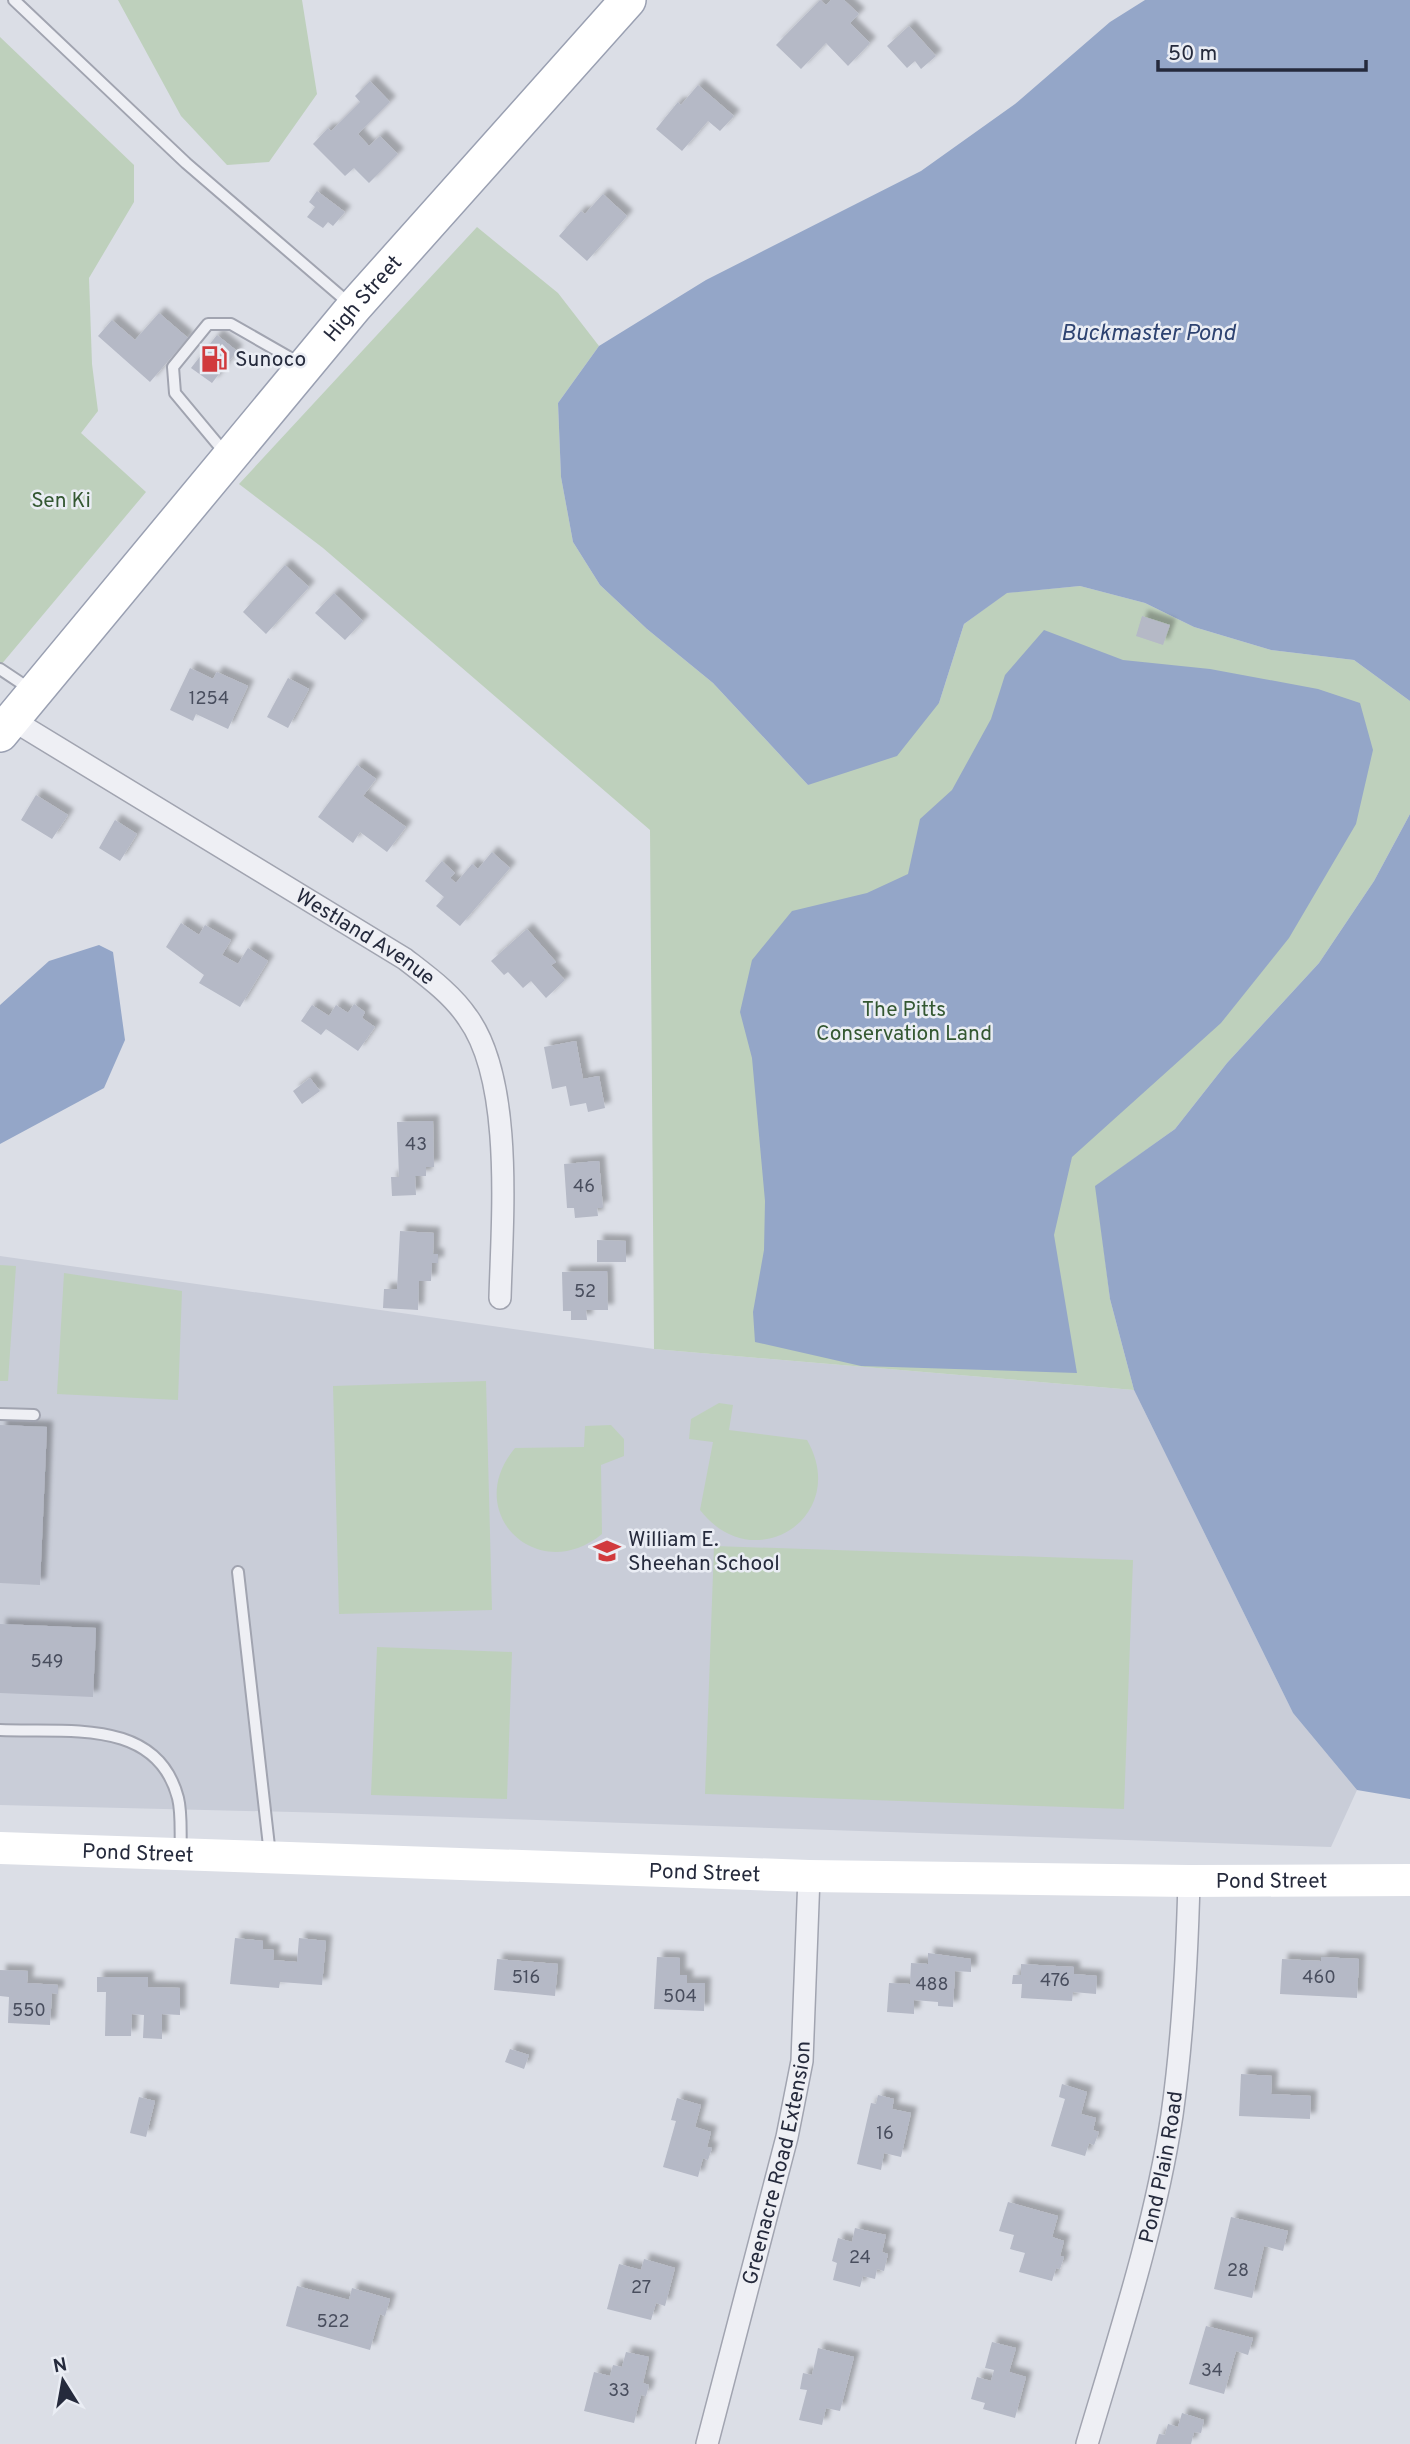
<svg xmlns="http://www.w3.org/2000/svg" width="1410" height="2444" viewBox="0 0 1410 2444" font-family="Overpass,sans-serif">
  <style>
    .built { fill: #c9cdd8 }
    .green { fill: #bed0bc }
    .water { fill: #94a6c8 }
    .building { fill: #b5b9c6; filter: url(#shadow) }
    .lines { fill: none; stroke-linecap: round; stroke-linejoin: round }
    .lane-casing { stroke: #a1a4b0; stroke-width: 14 }
    .street-casing { stroke: #a1a4b0; stroke-width: 24 }
    .primary-casing { stroke: #9aa0b2; stroke-width: 38 }
    .lane { stroke: #eeeff4; stroke-width: 10 }
    .street { stroke: #eeeff4; stroke-width: 21 }
    .secondary { stroke: #fff; stroke-width: 32 }
    .primary { stroke: #fff; stroke-width: 35 }
    .labels { text-anchor: middle; stroke-width: 5; stroke-linejoin: round; paint-order: stroke }
    .number-label { font-size: 18px; fill: #494e5e }
    .street-label { font-size: 21px; fill: #252a3c; stroke: #eaedf4 }
    .poi-label { font-size: 21px; fill: #252a3c; stroke: #eaedf4; text-anchor: start }
    .park-label { font-size: 21px; fill: #345832; stroke: #eaedf4 }
    .water-label { font-size: 23px; font-style: italic; fill: #2e4371; stroke: #eaedf4 }
  </style>
  <defs>
    <filter id="shadow"><feDropShadow dx="6" dy="-6" stdDeviation="2" flood-color="#0004"/></filter>
  </defs>
  <rect width="100%" height="100%" fill="#dbdee6"/>
  <path class="built" d="M0,1256L654,1349L1134,1390L1293,1713L1357,1790L1331,1847L332,1813L0,1805Z"/>
  <path class="green" d="M118,0H302L317,94L269,162L227,165L181,116Z
    M0,37L134,165V202L89,278L92,364L98,411L81,433L146,492L0,666Z
    M477,227L558,293L599,346L558,403L561,477L573,542L600,585L647,629L713,683L808,785L939,703L964,624L1006,593L1080,586L1145,603L1194,627L1271,650L1354,660L1410,701V814L1374,881L1319,963L1227,1063L1175,1129L1096,1186L1110,1299L1134,1390L654,1349L650,830L323,548L239,484Z
    M0,1265L16,1266L8,1381H0Z
    M64,1273L182,1291L178,1400L57,1394Z
    M486,1381L492,1610L339,1614L333,1386Z
    M719,1403L733,1405L729,1430L807,1440C851,1516 754,1580 700,1510L713,1442L689,1439L691,1419Z
    M611,1425L624,1439V1456L601,1465L602,1534C537,1587 461,1512 515,1448L584,1447L585,1426Z
    M714,1546L1133,1560L1124,1809L705,1794Z
    M377,1647L512,1652L507,1799L371,1795Z"/>
  <path class="water" d="M1145,0H1410V701L1354,660L1271,650L1194,627L1145,603L1080,586L1007,593L964,624L939,703L897,756L808,785L713,683L647,629L600,585L573,542L561,477L558,403L599,346L706,280L921,171L1015,104L1110,22Z
    M1044,630L1123,660L1210,669L1318,689L1360,703L1373,750L1356,824L1289,938L1221,1023L1072,1157L1054,1235L1077,1373L861,1366L755,1342L753,1312L764,1250L765,1201L752,1058L740,1012L752,960L792,911L867,893L908,874L920,819L952,790L991,719L1005,675Z
    M1410,814V1799L1357,1790L1293,1713L1134,1390L1110,1299L1095,1186L1175,1129L1227,1063L1319,963L1374,881Z
    M99,945L113,952L125,1040L104,1088L0,1144V1005L49,961Z"/>
  <path class="building" d="M820,0L826,5L831,0H844L859,14L850,23L870,43L848,66L826,43L801,69L776,45Z
    M909,26L936,56L921,69L915,61L907,68L887,46Z
    M370,81L390,102L358,134L369,146L380,136L398,154L369,183L354,168L345,176L313,144L328,128L331,131L360,102L355,96Z
    M698,85L734,116L720,131L708,121L682,151L656,129L678,102L681,105Z
    M317,191L345,212L333,226L328,222L323,228L307,217L315,207L309,202Z
    M603,194L627,216L587,261L559,236L581,211L585,214Z
    M159,313L188,338L150,382L98,336L112,320L135,340Z
    M217,335L237,351L212,383L191,368Z
    M285,565L309,587L266,634L243,612Z
    M334,593L363,621L345,640L315,613Z
    M1142,616L1170,625L1163,645L1136,636Z
    M190,668L213,679L217,672L248,686L228,729L196,714L193,721L170,710Z
    M288,678L309,689L288,728L267,717Z
    M357,765L376,779L363,796L406,827L387,852L360,832L353,843L318,817Z
    M36,795L68,815L52,839L21,820Z
    M115,820L137,834L120,861L99,848Z
    M492,852L510,868L460,926L436,906L444,897L425,881L442,861L455,873L450,878L456,883L472,864L478,869Z
    M181,923L199,935L205,925L231,940L222,955L238,964L248,948L268,961L240,1007L199,983L204,975L166,947Z
    M527,929L556,962L551,965L565,980L546,998L531,981L523,988L508,972L504,975L491,961Z
    M354,1004L365,1012L362,1018L375,1027L358,1051L326,1029L321,1035L301,1021L312,1005L329,1016L336,1005L348,1013Z
    M576,1041L583,1079L599,1076L605,1108L588,1112L586,1103L570,1106L566,1086L552,1089L544,1047Z
    M310,1078L320,1091L302,1104L293,1091Z
    M433,1121L434,1167H426V1176H415L416,1195L392,1196L391,1177H399L397,1122Z
    M599,1161L603,1208H597L598,1216L575,1218L574,1208H567L564,1164Z
    M400,1231L434,1233L433,1254H438V1263H432L431,1281H419L418,1310L383,1308L384,1289H397Z
    M597,1240L626,1241V1262H597Z
    M607,1271L608,1310H586L587,1320H571V1311H563L562,1272Z
    M0,1425L47,1427L40,1585L0,1583Z
    M0,1624L96,1628L93,1697L0,1693Z
    M235,1938L263,1941V1949L274,1950L273,1960L297,1962L299,1938L326,1941L322,1985L280,1982L279,1988L230,1984Z
    M928,1953L971,1959V1972L955,1971L953,2007L938,2006V2002L914,2000V2014L887,2012L889,1983L910,1984L911,1963L928,1964Z
    M657,1957L680,1958V1975H687V1983H705L704,2011L654,2009Z
    M1321,1957L1359,1959L1357,1998L1280,1994L1282,1959L1321,1961Z
    M497,1959L558,1964L555,1996L494,1990Z
    M1021,1964L1074,1967V1974L1097,1976L1096,1994L1073,1992L1072,2001L1021,1998L1022,1984H1012L1013,1975H1021Z
    M0,1970L28,1971L27,1983L58,1985V1994L52,1993L50,2025L8,2023L9,1997L0,1996Z
    M97,1977H148V1987L180,1988V2015L162,2014V2039L143,2038L144,2015L132,2014L131,2036H105L106,1992H97Z
    M510,2049L529,2055L524,2069L505,2062Z
    M1241,2074L1272,2076L1271,2094L1311,2096L1310,2119L1239,2116Z
    M1062,2084L1087,2092L1081,2114L1096,2118L1093,2130L1099,2132L1094,2145L1089,2143L1085,2156L1051,2146L1065,2099L1059,2097Z
    M878,2095L894,2099L892,2109L911,2113L901,2157L884,2153L881,2170L857,2164L871,2103L876,2104Z
    M139,2097L155,2101L146,2137L130,2133Z
    M677,2098L701,2105L695,2127L711,2132L707,2147L712,2148L708,2160L703,2158L698,2177L663,2167L676,2121L671,2120Z
    M1008,2202L1058,2216L1052,2237L1064,2241L1060,2256L1064,2257L1060,2269L1056,2268L1052,2281L1019,2272L1025,2253L1010,2249L1014,2235L999,2231Z
    M1231,2217L1288,2231L1283,2251L1264,2246L1252,2298L1214,2289Z
    M855,2228L886,2235L882,2252L888,2254L884,2271L877,2269L875,2279L863,2276L860,2287L833,2280L837,2263L832,2261L838,2238L852,2242Z
    M644,2259L675,2268L665,2306L656,2303L651,2320L607,2309L619,2264L641,2270Z
    M297,2286L349,2300L352,2288L390,2299L385,2316L380,2314L370,2350L286,2326Z
    M1206,2326L1253,2338L1248,2355L1236,2351L1224,2394L1189,2384Z
    M992,2342L1016,2348L1009,2372L1026,2377L1015,2418L983,2409L985,2403L971,2399L977,2377L991,2381L994,2370L985,2368Z
    M818,2348L854,2357L840,2411L826,2408L822,2425L799,2420L807,2390L800,2389L803,2373L812,2375Z
    M626,2352L649,2357L643,2383L649,2385L646,2396L641,2395L634,2423L584,2411L594,2372L610,2376L613,2365L622,2367Z
    M1182,2413L1204,2420L1201,2433L1194,2432L1191,2444H1156L1159,2434L1165,2435L1168,2424L1178,2427Z"/>
  <g class="lines">
    <defs>
      <path id="lane" d="M14,0L186,163L351,305
        M225,453L175,393L173,367L208,324H231L301,364
        M0,669L30,689
        M0,1414L34,1415
        M238,1572L270,1855
        M0,1730C66,1733 157,1717 178,1798C182,1814 180,1834 181,1851"/>
      <g id="street">
        <path id="s1" d="M11,719L405,959C427,976 452,994 468,1018C514,1082 502,1221 500,1298"/>
        <path id="s2" d="M707,2444L787,2137L802,2061L809,1876"/>
        <path id="s3" d="M1087,2444C1119,2336 1155,2227 1172,2115C1183,2037 1187,1959 1189,1881"/>
      </g>
      <g id="primary">
        <path id="s5" d="M0,734L354,307L628,0"/>
      </g>
    </defs>
    <use href="#lane" class="lane-casing"/>
    <use href="#street" class="street-casing"/>
    <use href="#primary" class="primary-casing"/>
    <use href="#lane" class="lane"/>
    <use href="#street" class="street"/>
    <path class="secondary" id="s4" d="M0,1848L809,1876L1189,1881L1410,1880"/>
    <use href="#primary" class="primary"/>
  </g>
  <defs>
    <symbol id="fuel-bare" viewBox="-9 -9 18 18"><path d="M-5.5-6h7V0h2V4h1.3V-2.5L3-4.5l.8-.8L6-3V5H2.5V1h-1V6h-7ZM-4.2-4.7v3.2H.2V-4.7Z" fill="#d13a3d" stroke="#eaedf4" stroke-width="2.5" paint-order="stroke"/></symbol>
    <symbol id="school-bare" viewBox="-9 -9 18 18"><path d="M0-5L7-2L0 1L-7-2ZM-4 1L0 2.5L4 1V4Q0 6-4 4Z" fill="#d13a3d" stroke="#eaedf4" stroke-width="2.5" paint-order="stroke"/></symbol>
  </defs>
  <g fill-rule="evenodd">
    <use href="#fuel-bare" x="195" y="340" width="38" height="38"/>
    <use href="#school-bare" x="588" y="1532" width="38" height="38"/>
  </g>
  <g class="labels">
    <g class="number-label">
      <text x="209" y="704">1254</text>
      <text x="416" y="1150">43</text>
      <text x="584" y="1192">46</text>
      <text x="585" y="1297">52</text>
      <text x="47" y="1667">549</text>
      <text x="526" y="1983">516</text>
      <text x="1319" y="1983">460</text>
      <text x="1055" y="1986">476</text>
      <text x="932" y="1990">488</text>
      <text x="680" y="2002">504</text>
      <text x="29" y="2016">550</text>
      <text x="885" y="2139">16</text>
      <text x="860" y="2263">24</text>
      <text x="1238" y="2276">28</text>
      <text x="641" y="2293">27</text>
      <text x="333" y="2327">522</text>
      <text x="1212" y="2376">34</text>
      <text x="619" y="2396">33</text>
    </g>
    <g class="street-label">
      <text dy="7" stroke="none"><textPath href="#s5" startOffset="567">High Street</textPath></text>
      <text dy="7" stroke="none"><textPath href="#s1" startOffset="416">Westland Avenue</textPath></text>
      <text dy="7" stroke="none"><textPath href="#s4" startOffset="138">Pond Street</textPath></text>
      <text dy="7" stroke="none"><textPath href="#s4" startOffset="705">Pond Street</textPath></text>
      <text dy="7" stroke="none"><textPath href="#s4" startOffset="1272">Pond Street</textPath></text>
      <text dy="7" stroke="none"><textPath href="#s2" startOffset="290">Greenacre Road Extension</textPath></text>
      <text dy="7" stroke="none"><textPath href="#s3" startOffset="287">Pond Plain Road</textPath></text>
    </g>
    <g class="poi-label">
      <text x="235" y="366">Sunoco</text>
      <text x="628" y="1546">William E.<tspan x="628" dy="24">Sheehan School</tspan></text>
    </g>
    <g class="park-label">
      <text x="61" y="507">Sen Ki</text>
      <text x="904" y="1016">The Pitts<tspan x="904" dy="24">Conservation Land</tspan></text>
    </g>
    <g class="water-label">
      <text x="1148" y="340">Buckmaster Pond</text>
    </g>
  </g>
  <g transform="translate(63 2381) rotate(349)" stroke="#eaedf4" stroke-width="5" paint-order="stroke">
  <path d="M0-5L12 26L0 18L-12 26Z" fill="#252a3c"/>
  <text y="-10" font-size="19" font-weight="bold" text-anchor="middle" fill="#252a3c">N</text>
  </g>
  <path d="M1158 60v10h208v-10" fill="none" stroke="#252a3c" stroke-width="3.5"/>
  <text x="1168" y="60" font-size="21" fill="#252a3c" stroke="#eaedf4" stroke-width="5" paint-order="stroke">50 m</text>
</svg>
